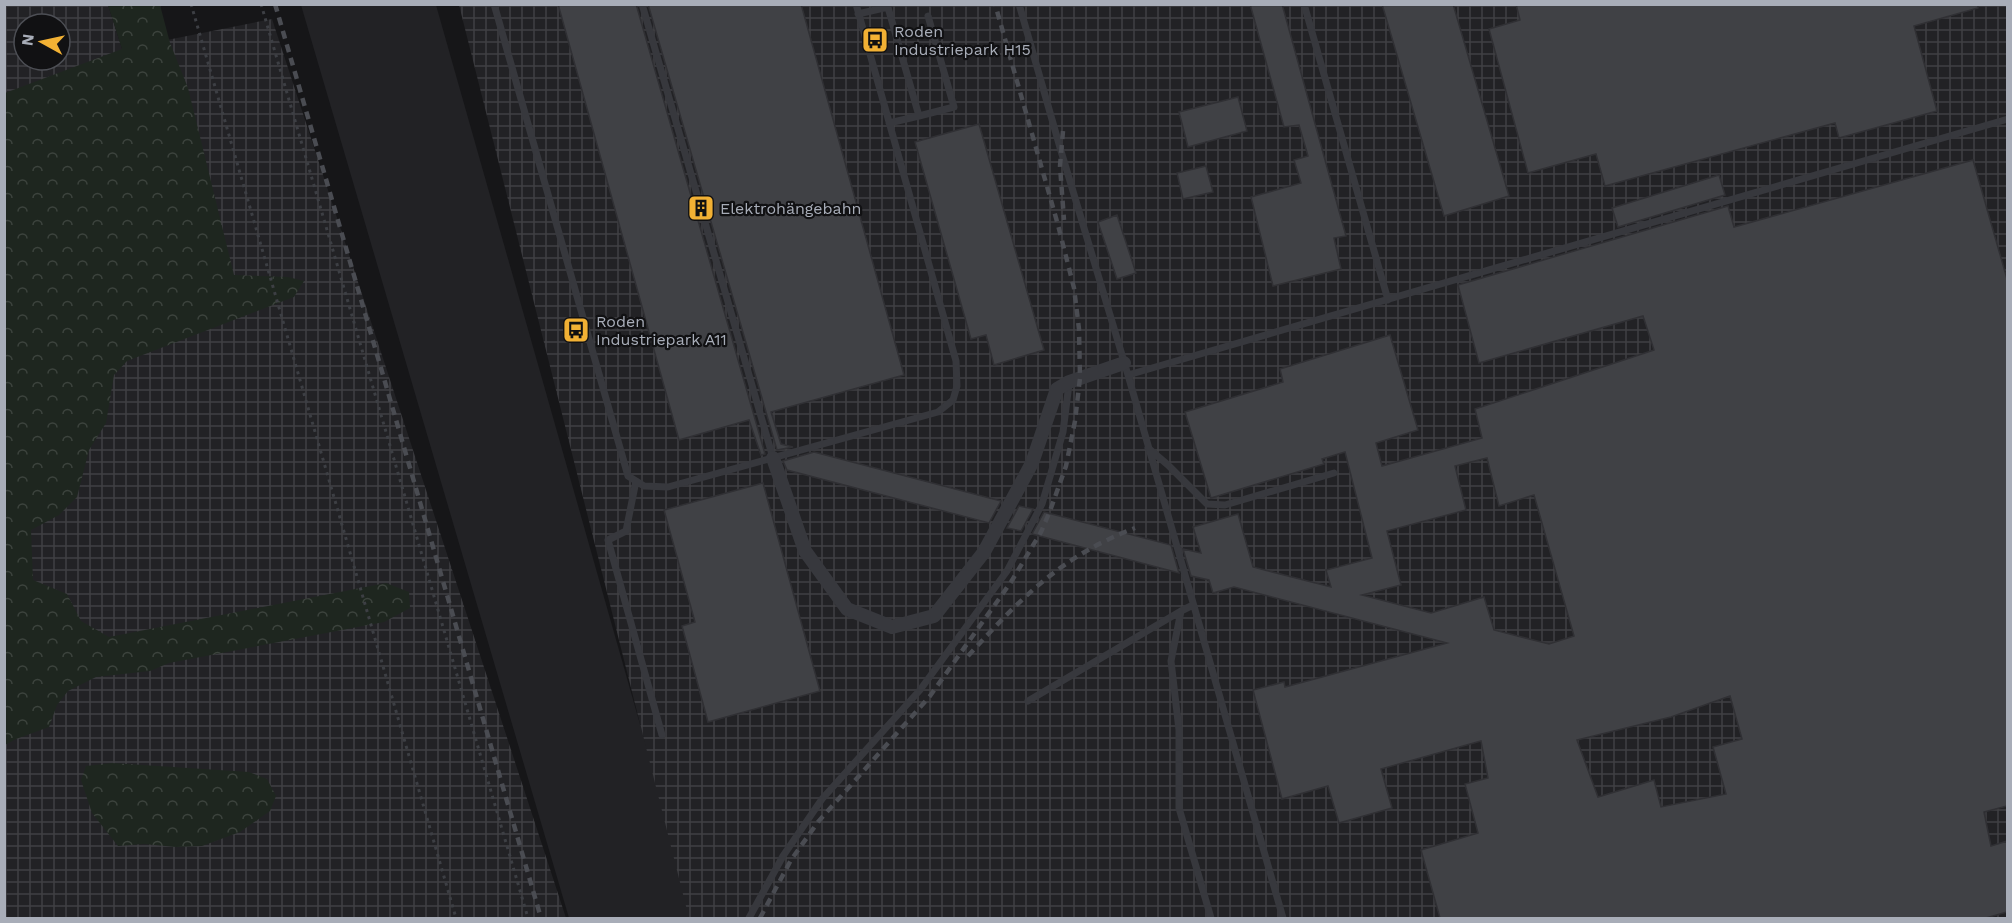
<svg xmlns="http://www.w3.org/2000/svg" width="2012" height="923" viewBox="0 0 2012 923" font-family="'Work Sans',sans-serif">
  <style>
    .built { fill: #222225 }
    .industrial { fill: url(#industrial-grid); fill-rule: evenodd }
    .forest { fill: url(#forest-crowns) }
    .building { fill: #404145; stroke: #303034; stroke-width: 1.5; fill-rule: evenodd }
    .lines { fill: none; stroke-linecap: round; stroke-linejoin: round }
    .path { stroke: #3d3f44; stroke-width: 3; stroke-dasharray: 3 4.5; stroke-linecap: butt }
    .lane { stroke: #37383d; stroke-width: 7 }
    .street { stroke: #37383d; stroke-width: 14 }
    .rail { stroke: #4a4c52; stroke-width: 4.5; stroke-dasharray: 8 6; stroke-linecap: butt }
    .labels { text-anchor: middle; stroke-width: 4.5; stroke-linejoin: round; paint-order: stroke }
    .poi-label { font-size: 16px; fill: #a8adb8; stroke: #111113; text-anchor: start }
  </style>
  <defs>
    <pattern id="industrial-grid" width="8" height="8" patternUnits="userSpaceOnUse" patternTransform="scale(1.5)"><rect width="8" height="8" fill="#222225"/><path d="M0 4h8M4 0v8" fill="none" stroke="#3f3f43"/></pattern>
    <pattern id="forest-crowns" width="20" height="18" patternUnits="userSpaceOnUse" patternTransform="scale(1.5)"><rect width="20" height="18" fill="#1e261f"/><path d="M2 6a3 3 0 1 1 6 0M12 15a3 3 0 1 1 6 0" fill="none" stroke="#3c433d"/></pattern>
  </defs>
  <rect width="100%" height="100%" fill="#161618"/>
  <path class="built" d="M301,5H436L674,844L690,918H569Z"/>
  <path class="industrial" d="M5,5H108L122,49L272,19L566,918H5ZM24,24H60V60H24Z
    M459,5H2007V918H689Z"/>
  <path class="forest" d="M108,5H160L170,43L188,88L234,275L288,277L304,281L294,297L127,361L114,375L106,423L89,450L77,497L59,515L31,530L33,580L67,594L81,621L109,637L386,583L409,592L410,608L384,622L169,663L150,671L96,677L68,691L57,705L49,727L16,739L5,745V93L122,49Z
    M112,763L249,772L267,779L276,796L270,811L240,832L202,846L176,847L144,844L118,846L92,813L81,780L86,766Z"/>
  <path class="building" d="M558,4H636L765,454L761,455L749,420L679,440Z
    M648,4H801L904,375L771,412L781,444L793,447L777,450Z
    M1250,4H1282L1346,236L1334,238L1341,269L1273,286L1251,197L1301,183L1294,160L1308,156L1299,125L1284,127Z
    M1382,4H1453L1509,196L1444,216Z
    M1516,4H1978V8L1914,26L1937,111L1839,138L1835,123L1605,186L1596,154L1528,173L1489,29L1520,20Z
    M1238,97L1247,131L1188,147L1179,112Z
    M979,124L1044,350L994,365L986,335L971,339L915,142Z
    M1973,160L2007,279V806L1984,812L1991,846L2007,841V912L1986,918H1440L1421,850L1478,833L1465,784L1488,778L1481,741L1381,769L1392,808L1339,823L1328,786L1282,799L1253,690L1284,682L1285,687L1447,643L1234,587L1213,593L1209,580L1191,576L1183,549L1201,553L1193,527L1238,514L1253,567L1331,587L1326,570L1372,558L1345,452L1322,459L1324,464L1211,498L1185,412L1283,382L1280,369L1390,335L1418,430L1376,443L1382,466L1482,438L1475,409L1654,350L1643,316L1479,363L1458,285L1728,206L1734,227ZM1487,458L1499,506L1534,495L1574,636L1549,644L1494,630L1484,597L1431,613L1362,595L1401,585L1387,531L1466,510L1455,466ZM1730,696L1742,739L1713,747L1726,794L1661,807L1654,780L1598,797L1577,740L1671,717Z
    M1206,166L1213,192L1183,199L1177,173Z
    M1719,175L1725,195L1618,227L1612,208Z
    M1117,215L1136,273L1117,279L1098,222Z
    M814,452L1001,501L989,523L787,470L783,461Z
    M763,483L820,691L708,722L682,626L695,622L664,510Z
    M1019,506L1033,509L1021,531L1007,528Z
    M1044,512L1171,545L1179,573L1032,534Z"/>
  <g class="lines">
    <path class="path" d="M191,4L456,918
      M261,4L528,918"/>
    <path class="lane" d="M494,4L628,476L644,486L668,487L938,412L953,400L957,386L956,361L856,4
      M642,4L773,458
      M887,4L919,116L889,123
      M1019,4L1061,151L1128,375L1283,918
      M1304,4L1388,300
      M858,14L888,7
      M919,116L954,107L928,16
      M1128,375L2008,119
      M1148,448L1168,465L1207,504L1225,505L1334,473
      M636,481L626,531L608,540L662,735
      M1193,605L1181,611L1171,661L1179,730V808L1211,918
      M1028,701L1181,611
      M749,918L783,856L822,799L920,690L1007,571L1042,504L1063,432L1069,384"/>
    <path class="street" d="M773,458L805,551L847,609L892,627L934,616L984,552L1032,463L1057,389L1069,382L1124,363"/>
    <path class="rail" d="M275,4L541,918
      M1063,131L1060,166L1064,220
      M968,656C1020,599 1061,556 1135,528
      M760,918L791,860L818,822L930,696L1011,582L1041,532L1050,511L1066,466L1075,421L1080,378L1079,329L1074,288L1058,225L995,4"/>
  </g>
  <defs>
    <symbol id="bus-square" viewBox="-11 -11 22 22"><rect x="-9" y="-9" width="18" height="18" rx="4" fill="#f2b134" stroke="#111113"/><path d="M-5-6H5V4H4V6H2V4H-2V6H-4V4H-5ZM-3.5-4V0h7V-4ZM-3.5 1.2v1.5H-2V1.2ZM2 1.2v1.5H3.5V1.2Z" fill="#111"/></symbol>
    <symbol id="building-square" viewBox="-11 -11 22 22"><rect x="-9" y="-9" width="18" height="18" rx="4" fill="#f2b134" stroke="#111113"/><path d="M-4-6H4V6H1V3H-1V6H-4ZM-2.5-4.3h1.7v1.8h-1.7ZM.8-4.3h1.7v1.8H.8ZM-2.5-1h1.7V.8h-1.7ZM.8-1h1.7V.8H.8Z" fill="#111"/></symbol>
  </defs>
  <g fill-rule="evenodd">
    <use href="#bus-square" x="860" y="25" width="30" height="30"/>
    <use href="#building-square" x="686" y="193" width="30" height="30"/>
    <use href="#bus-square" x="561" y="315" width="30" height="30"/>
  </g>
  <g class="labels">
    <g class="poi-label">
      <text x="894" y="37">Roden<tspan x="894" dy="18">Industriepark H15</tspan></text>
      <text x="720" y="214">Elektrohängebahn</text>
      <text x="596" y="327">Roden<tspan x="596" dy="18">Industriepark A11</tspan></text>
    </g>
  </g>
  <rect width="2012" height="923" fill="none" stroke="#a8adb8" stroke-width="12"/>
  <g transform="translate(42 42) rotate(278)"><circle r="28" fill="#111113" stroke="#4d4f55" stroke-width="1.5"/>
  <path d="M0-4.5L10 22L0 15L-10 22Z" fill="#f2b134"/>
  <text y="-9" font-size="16" font-weight="bold" text-anchor="middle" fill="#a8adb8">N</text>
  </g>
</svg>
